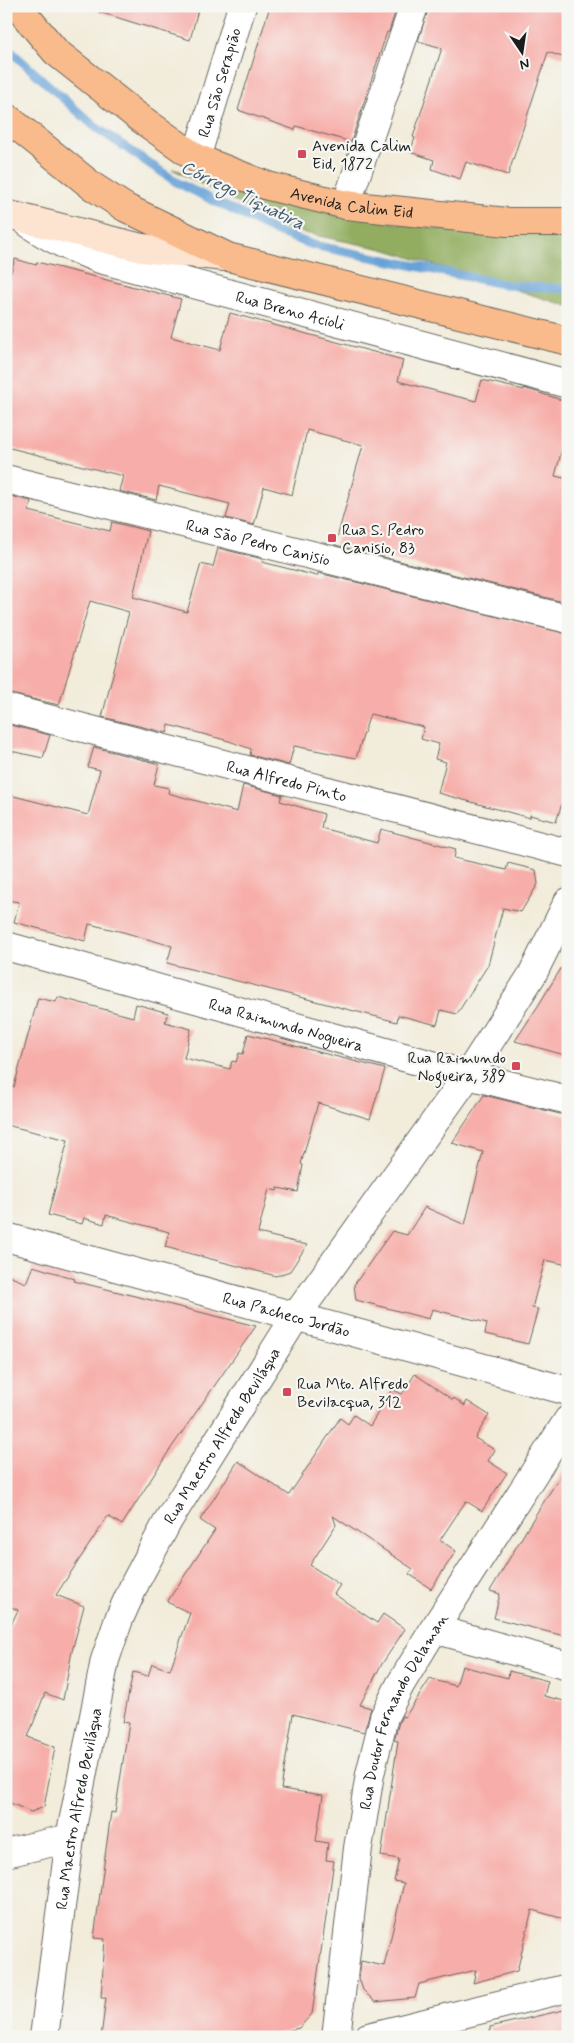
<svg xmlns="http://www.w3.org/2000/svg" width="574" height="2043" viewBox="0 0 574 2043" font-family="Mynerve,sans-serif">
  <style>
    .forest { fill: #92ad60; stroke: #57643e }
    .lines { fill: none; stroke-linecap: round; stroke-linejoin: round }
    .stream { stroke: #67a2d7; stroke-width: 9 }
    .building { fill: #f7ada9 }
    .street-casing { stroke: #67655e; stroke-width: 30 }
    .secondary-casing { stroke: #67655e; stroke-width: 30 }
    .primary-casing { stroke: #67655e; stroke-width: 30 }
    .street { stroke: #fff; stroke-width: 28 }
    .secondary { stroke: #fde4d1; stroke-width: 28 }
    .primary { stroke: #fabb8c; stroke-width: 28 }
    .poi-dot { fill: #d1495b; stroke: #f6f6f2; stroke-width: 2 }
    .labels { text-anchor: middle; stroke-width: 4.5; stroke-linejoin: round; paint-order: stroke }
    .street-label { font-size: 16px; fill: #1c1c1c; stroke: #f6f6f2 }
    .poi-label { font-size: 16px; fill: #1c1c1c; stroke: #f6f6f2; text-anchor: start }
    .water-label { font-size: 18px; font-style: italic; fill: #3e5870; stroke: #f6f6f2 }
  </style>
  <rect width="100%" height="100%" fill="#f6f6f2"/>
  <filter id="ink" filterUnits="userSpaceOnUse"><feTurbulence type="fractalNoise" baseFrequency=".02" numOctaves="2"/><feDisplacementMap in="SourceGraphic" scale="10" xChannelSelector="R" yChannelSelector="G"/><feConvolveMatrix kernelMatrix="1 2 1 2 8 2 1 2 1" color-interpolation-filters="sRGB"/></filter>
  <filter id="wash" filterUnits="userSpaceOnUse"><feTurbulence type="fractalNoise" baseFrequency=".0096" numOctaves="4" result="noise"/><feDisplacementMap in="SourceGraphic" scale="20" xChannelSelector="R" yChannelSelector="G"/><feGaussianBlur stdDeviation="1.12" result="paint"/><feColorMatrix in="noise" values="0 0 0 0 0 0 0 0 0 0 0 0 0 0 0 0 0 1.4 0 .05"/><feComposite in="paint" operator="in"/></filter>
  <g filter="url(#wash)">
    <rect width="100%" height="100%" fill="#f2ecda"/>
    <path class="forest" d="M172,169L386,222L463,232L568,231V306L383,249L289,230Z"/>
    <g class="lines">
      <path class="stream" d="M6,47L94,126L178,183L275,231L313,245L508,285L568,289"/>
    </g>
    <g id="blocks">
      <path class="building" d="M99,6H199L190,40L99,12Z
        M270,6H397L389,32H387L351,142L296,126L295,130L238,110Z
        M429,6H553L568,11V59L548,52L508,175L466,162L460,179L432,169L434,160L410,152L415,138L413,137L442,48L418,41Z
        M15,259L36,265L37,262L181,299L171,337L220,350L230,313L403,360L398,381L451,395L476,401L482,380L524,390V388L568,402V426L555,476L568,479V603L335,545L363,445L307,430L292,495L264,487L254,525L226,518L230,504L159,486L156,500L119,491L123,476L6,447V288Z
        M6,495L31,501L29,511L110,531L112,522L148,531L133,597L187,612L201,564L213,567L218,548L263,559L262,562L317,576L318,573L327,575L568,634V785L556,822L530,815V818L438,793L446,762L435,759L439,744L421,739L424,727L370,714L356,758L294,746L289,765L250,755L251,749L229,741L169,725L167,733L102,717L129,612L90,601L59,705L6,693Z
        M6,724L50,735L43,758L6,750Z
        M94,747L159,764L154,785L169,788L168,793L237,812L243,785L282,795L280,801L324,814L321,828L377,843L381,829L456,849L454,858L506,870L508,863L536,870L538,884L521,912L503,908L488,965L457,1014L441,1010L437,1025L398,1015L397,1022L167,963L172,946L123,932L89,924L85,941L14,922L19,902L6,900V794L88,815L100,770L88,767Z
        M568,957V1056L515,1041L538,1006Z
        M58,997L133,1017L136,1004L168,1013L165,1022L191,1029L184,1058L230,1069L232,1061L236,1062L239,1053L243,1054L248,1034L385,1069L370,1119L318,1103L301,1164L303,1165L298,1192L278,1188L277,1191L269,1189L258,1233L307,1245L290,1271L276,1276L165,1247L169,1232L106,1215L104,1224L84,1218L82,1224L48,1215L68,1140L6,1125V1085L14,1087L38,998L56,1002Z
        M484,1095L568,1116V1265L545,1260L532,1308L538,1309L528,1344L485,1334L487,1323L432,1309L429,1319L356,1300L354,1285L392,1231L407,1235L425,1207L465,1225L483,1152L452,1143Z
        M33,1266L75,1279L74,1281L256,1326L167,1454L122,1525L108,1516L56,1595L84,1606L72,1651L63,1700L45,1693L28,1737L55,1747L44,1807L31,1812L6,1801V1635L18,1610L6,1605V1275L26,1283Z
        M415,1374L453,1400L454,1398L465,1406L467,1401L489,1415L475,1438L495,1450L488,1461L507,1473L482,1511L466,1501L440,1540L456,1551L431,1589L409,1574L413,1569L333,1516L336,1525L310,1565L340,1585L334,1594L377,1623L383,1614L405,1629L380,1667L360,1705L371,1708L364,1732L293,1714L281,1789L323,1795L316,1841L328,1843L326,1860L334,1861L312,2014L299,2028L265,2037H101L106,1998H101L105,1939L94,1938L111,1812L115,1813L129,1723L123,1722L133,1672L148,1676L152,1664L170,1670L190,1613L167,1602L215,1530L200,1520L238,1461L289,1495L340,1418L348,1424L354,1415L370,1426L392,1389L402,1394Z
        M568,1464V1637L494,1618L500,1594L490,1591L536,1514Z
        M462,1666L508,1678L509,1671L548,1681L544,1696L568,1702V1920L532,1910L517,1971L473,1983L476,1970L419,1984L415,1998L375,2002L363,1990L359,1978L361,1961L384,1966L404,1883L394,1881L399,1859L381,1856L398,1741L394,1740L399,1722L402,1716L405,1717L430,1679L456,1686Z
        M568,2009V2037H491L490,2027Z"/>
    </g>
  </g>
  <g filter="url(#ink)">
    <use href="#blocks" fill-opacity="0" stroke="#67655e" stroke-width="1"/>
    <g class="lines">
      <defs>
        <g id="street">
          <path id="s1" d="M196,158L242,6"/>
          <path d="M346,205L414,6"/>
          <path id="s2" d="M27,222C49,239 74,249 100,259L568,384"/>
          <path id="s3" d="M6,479L568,619"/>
          <path id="s4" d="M6,708L568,853"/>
          <path id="s5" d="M6,946L468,1075L568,1100"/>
          <path id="s6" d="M6,1237L568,1391"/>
          <path d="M434,1629L568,1666"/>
          <path d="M6,1853L70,1838"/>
          <path id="s7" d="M44,2037L70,1838L105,1660L119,1619L136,1581L169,1519L296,1316L468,1075L532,975L568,902"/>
          <path id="s8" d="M336,2037L358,1848L370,1774L384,1717L400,1685L434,1629L568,1420"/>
          <path d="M368,2037L568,1988"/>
        </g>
        <path id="secondary" d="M6,214L142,248L225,257"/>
        <g id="primary">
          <path id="s9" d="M17,6L56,52L137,116L196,158L268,186L346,205L507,222H568"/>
          <path d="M6,117L92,186L126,208L228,257L568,341"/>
        </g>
      </defs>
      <use href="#street" class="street-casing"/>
      <use href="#secondary" class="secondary-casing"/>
      <use href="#primary" class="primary-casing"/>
      <use href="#street" class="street"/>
      <use href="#secondary" class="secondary"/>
      <use href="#primary" class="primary"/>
    </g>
  </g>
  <g class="poi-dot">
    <rect x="297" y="149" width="10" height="10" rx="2.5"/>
    <rect x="327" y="533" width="10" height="10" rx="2.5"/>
    <rect x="511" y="1061" width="10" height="10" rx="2.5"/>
    <rect x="282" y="1387" width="10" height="10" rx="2.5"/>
  </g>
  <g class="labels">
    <g class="street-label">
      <text dy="6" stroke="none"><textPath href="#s1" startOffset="79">Rua São Serapião</textPath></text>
      <text dy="6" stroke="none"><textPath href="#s9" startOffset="399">Avenida Calim Eid</textPath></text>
      <text dy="6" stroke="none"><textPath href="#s2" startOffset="279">Rua Breno Acioli</textPath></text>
      <text dy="6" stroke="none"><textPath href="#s3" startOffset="260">Rua São Pedro Canisio</textPath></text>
      <text dy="6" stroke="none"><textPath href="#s4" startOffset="290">Rua Alfredo Pinto</textPath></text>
      <text dy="6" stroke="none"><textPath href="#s5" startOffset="291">Rua Raimundo Nogueira</textPath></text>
      <text dy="6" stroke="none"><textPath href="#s6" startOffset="291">Rua Pacheco Jordão</textPath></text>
      <text dy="6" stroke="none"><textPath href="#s7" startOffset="636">Rua Maestro Alfredo Beviláqua</textPath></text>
      <text dy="6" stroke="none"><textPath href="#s8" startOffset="336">Rua Doutor Fernando Delaman</textPath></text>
      <text dy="6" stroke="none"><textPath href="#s7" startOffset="231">Rua Maestro Alfredo Beviláqua</textPath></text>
    </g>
    <g class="poi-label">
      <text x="312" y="151">Avenida Calim<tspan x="312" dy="18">Eid, 1872</tspan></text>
      <text x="342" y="535">Rua S. Pedro<tspan x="342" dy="18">Canisio, 83</tspan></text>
      <text x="506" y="1063" text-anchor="end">Rua Raimundo<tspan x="506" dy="18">Nogueira, 389</tspan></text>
      <text x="297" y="1389">Rua Mto. Alfredo<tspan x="297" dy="18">Bevilacqua, 312</tspan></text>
    </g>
    <g class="water-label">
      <text transform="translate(243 195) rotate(26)" y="6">Córrego Tiquatira</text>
    </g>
  </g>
  <rect width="574" height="2043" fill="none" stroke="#f6f6f2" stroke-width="25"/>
  <g transform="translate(522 52) rotate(167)" stroke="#f6f6f2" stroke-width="4" paint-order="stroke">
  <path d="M0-4L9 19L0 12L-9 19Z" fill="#1c1c1c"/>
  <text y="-8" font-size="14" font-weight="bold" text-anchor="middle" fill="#1c1c1c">N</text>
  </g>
</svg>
